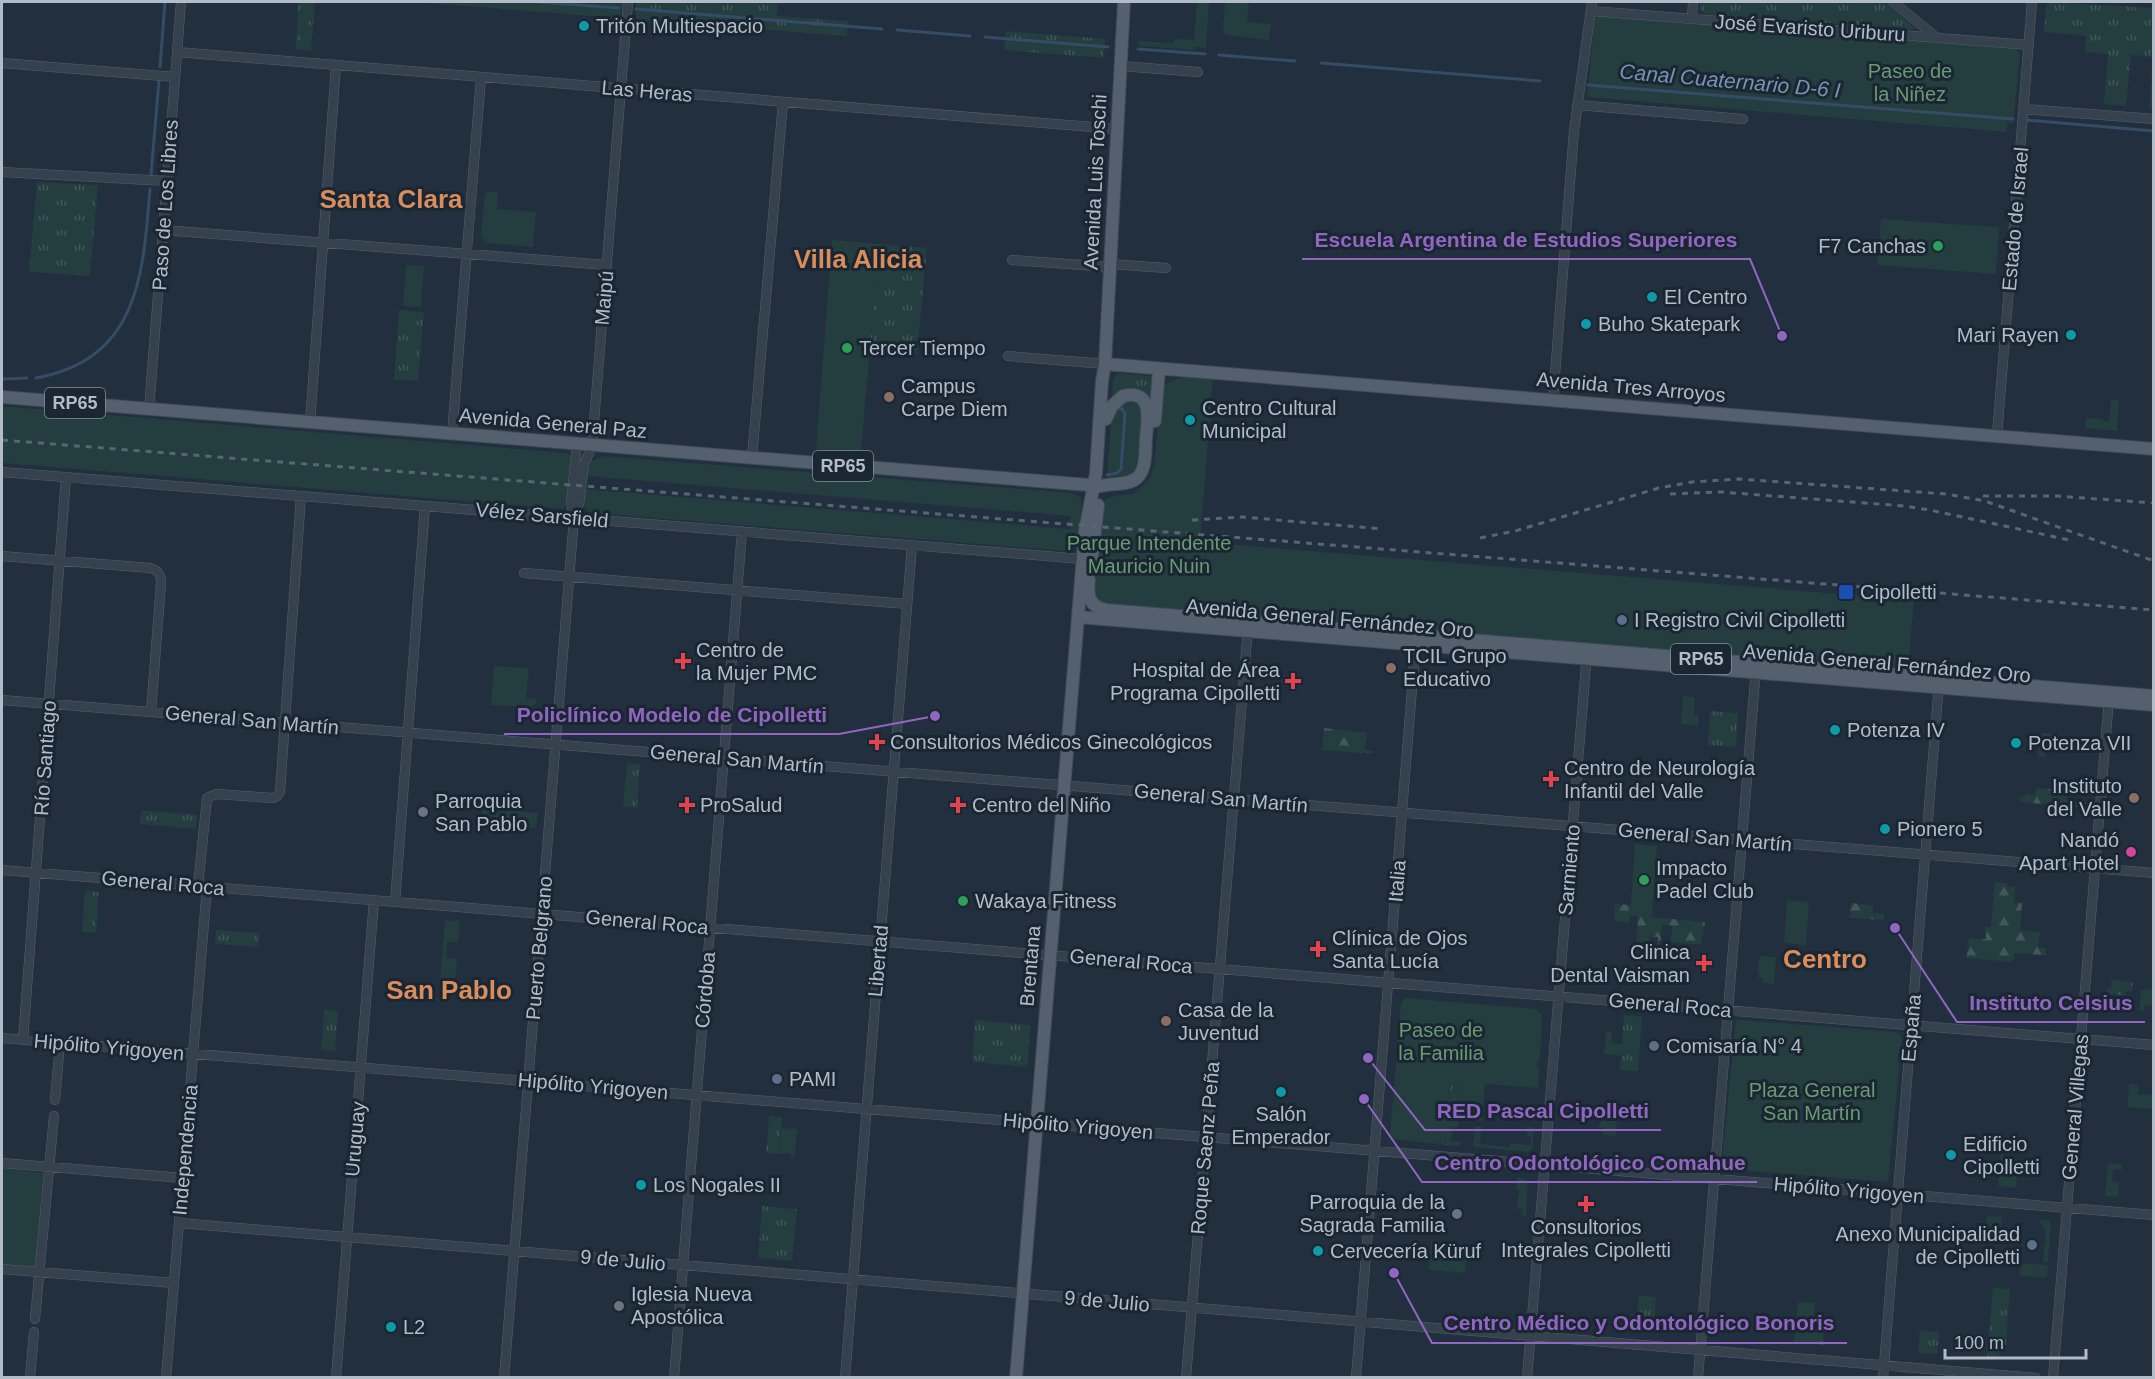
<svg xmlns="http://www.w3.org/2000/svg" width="2155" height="1379" viewBox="0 0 2155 1379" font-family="Helvetica,sans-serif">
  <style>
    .grass { fill: url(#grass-tufts) }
    .forest { fill: url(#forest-firs) }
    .green { fill: #243d3f }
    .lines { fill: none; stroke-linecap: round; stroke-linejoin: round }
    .stream { stroke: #354c66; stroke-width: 3 }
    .minor-casing { stroke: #545f6c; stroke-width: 10 }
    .major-casing { stroke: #3f4a57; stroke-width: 14 }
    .minor { stroke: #36414e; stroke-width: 9 }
    .major { stroke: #54606e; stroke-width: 12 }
    .rail { stroke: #586575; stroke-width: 3; stroke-dasharray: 6 6; stroke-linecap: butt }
    .culture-dot { fill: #0f9aa8; stroke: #1b2633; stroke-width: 2 }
    .leisure-dot { fill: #2e9e5b; stroke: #1b2633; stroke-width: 2 }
    .education-dot { fill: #8d6e63; stroke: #1b2633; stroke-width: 2 }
    .transit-dot { fill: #1a4fb4; stroke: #1b2633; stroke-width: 2 }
    .service-dot { fill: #5c6f8a; stroke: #1b2633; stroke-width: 2 }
    .health-dot { fill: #e0444e; stroke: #1b2633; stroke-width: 2 }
    .worship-dot { fill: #6b7280; stroke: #1b2633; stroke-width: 2 }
    .hotel-dot { fill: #d1479c; stroke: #1b2633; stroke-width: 2 }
    .labels { text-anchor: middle; stroke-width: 6; stroke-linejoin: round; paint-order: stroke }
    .shield { fill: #1b2633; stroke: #858f9c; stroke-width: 1.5 }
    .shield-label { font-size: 18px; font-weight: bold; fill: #b2bcc9 }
    .poi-label { font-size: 20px; fill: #b2bcc9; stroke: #1b2633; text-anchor: start }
    .street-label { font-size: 20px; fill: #b2bcc9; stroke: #1b2633 }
    .park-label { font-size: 20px; fill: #689b71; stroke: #1b2633 }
    .water-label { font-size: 21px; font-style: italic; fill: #7894b2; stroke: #1b2633 }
    .district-label { font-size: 26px; font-weight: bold; fill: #d98d5d; stroke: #1b2633 }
    .leader { fill: none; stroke: #9166c3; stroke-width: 2 }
    .callout-dot { fill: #9166c3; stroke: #1b2633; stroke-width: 2 }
    .callout-label { font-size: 21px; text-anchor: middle; font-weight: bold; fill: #9166c3; stroke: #1b2633; stroke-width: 6; stroke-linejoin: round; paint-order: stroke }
  </style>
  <defs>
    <pattern id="grass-tufts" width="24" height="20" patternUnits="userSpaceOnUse" patternTransform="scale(1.5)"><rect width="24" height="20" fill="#243d3f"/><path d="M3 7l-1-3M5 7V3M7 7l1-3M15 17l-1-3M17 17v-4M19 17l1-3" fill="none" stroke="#415759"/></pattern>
    <pattern id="forest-firs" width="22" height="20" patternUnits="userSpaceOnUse" patternTransform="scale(1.5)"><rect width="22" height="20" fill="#243d3f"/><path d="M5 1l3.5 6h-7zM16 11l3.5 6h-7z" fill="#415759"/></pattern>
  </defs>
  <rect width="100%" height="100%" fill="#222f3e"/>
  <path class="grass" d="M298,2H315L311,51L296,49Z
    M636,2H778L777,16L848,21L847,36L636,20Z
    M1700,2H1885L1916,29L1915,30L1705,14L1700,10Z
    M2050,2L2153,8V109L2149,108L2153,57L2131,55L2126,106L2104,104L2108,54L2085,52L2086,36L2044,32L2046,6Z
    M1006,31L1105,39L1104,58L1004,50Z
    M37,182L98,185L90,276L29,272Z
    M879,244L927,248L917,354L895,352V356L869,354Z
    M399,310L424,312L418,381L394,380Z
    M1119,373L1150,376L1153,378V412L1112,398L1113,379Z
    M1710,711L1738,713L1736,747L1708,745Z
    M627,763L640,764L637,808L623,807Z
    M482,809L538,813L536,828L481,823Z
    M141,810L197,815L196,829L140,824Z
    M85,891L99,892L96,933L82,932Z
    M216,930L259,933V947L215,944Z
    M324,1009L338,1011L335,1051L321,1050Z
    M1624,1015L1642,1017L1638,1071L1620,1070Z
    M975,1020L1031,1025L1027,1067L972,1062Z
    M1451,1081L1461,1082L1458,1127H1453L1451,1141L1461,1142L1460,1146L1445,1145Z
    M769,1116L782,1117L779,1154L766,1153Z
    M762,1206L797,1209L792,1261L758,1258Z
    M1993,1288L2010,1289L2006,1345H2000L1999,1359L1987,1358Z
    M1639,1295L1656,1297L1654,1331L1636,1329Z
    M1798,1302L1815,1303L1813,1328L1824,1330L1823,1345L1794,1343Z
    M1920,1330L1939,1332L1937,1354L1918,1353Z"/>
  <path class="forest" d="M1324,728L1367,733L1365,750L1374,751L1373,754L1322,750Z
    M2040,733L2059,734L2058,748L2046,747L2045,757H2038Z
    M2036,788L2068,790L2067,799L2070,801L2088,802L2087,808L2020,802V797H2025V794L2035,795Z
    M1995,882L2007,883V886L2015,887L2014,902L2022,903L2020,930L2040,932L2038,947L2046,948V955L2014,953L2013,962L1966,958L1969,938L1986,939L1985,927H1991Z
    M1851,903L1873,905V913L1884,914V920L1849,918Z
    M1615,904L1631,905L1629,923L1614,921Z
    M1638,916L1705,922L1701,945L1671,942L1672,926L1662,925L1660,948H1657L1658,937H1649V945L1636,944Z
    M2111,980L2133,982L2132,992L2126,991V995L2106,994L2107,988H2111Z"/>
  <path class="green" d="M412,2H624L619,18Z
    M1197,2H1209L1206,48L1194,47V50L1139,46V41L1173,43L1174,39L1194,40Z
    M1225,2H1249L1247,22L1271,24L1269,40L1225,35L1223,29Z
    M1600,16L2015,49L2019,52L2020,56L2013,123H2008L2006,132L1587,97L1594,23L1595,18Z
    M485,191L498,192L497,209L536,212L533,247L486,243L481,236Z
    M1881,219L1999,227L1996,274L1877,265Z
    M832,240L879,244L861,452L816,449Z
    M406,265L424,266L421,307L403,306Z
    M1182,377L1213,379L1200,542L1914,600L1908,670L1098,603L1092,594L1099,520L1103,501L1109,497L1134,493L1148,481L1154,466L1161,393L1168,382Z
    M1128,400L1135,401L1143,408L1139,467L1134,476L1109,480L1107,475L1111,421L1118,405Z
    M2111,400H2119L2117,431L2085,428L2086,418L2103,419V422H2109Z
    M2,406L566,453L571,456L572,460L568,501L563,509L2,463Z
    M604,456L1072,493L1080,497L1082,503L1079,539L1074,549L1066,551L592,513C581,509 584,500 584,489L1070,529V516L585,476L592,461Z
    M494,666L529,668L526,698L536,699V704L526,708L520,717L521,707L491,705Z
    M1683,696L1695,697L1694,714L1698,715V726L1681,724Z
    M1635,844L1657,846L1652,917L1630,916Z
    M1787,900L1809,902L1806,945L1784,943Z
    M445,920L460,921L458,942H447L446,958L457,959L455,982L440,981Z
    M1760,956L1776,957L1774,984L1763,983V978H1758L1759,971L1757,970Z
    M2152,989L2153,1006L2145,1005L2144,1011L2139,1010L2141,990Z
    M1406,998L1537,1009V1011L1542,1015L1540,1060L1536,1064L1539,1067L1538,1088L1485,1084L1482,1121L1458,1119L1461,1082L1451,1081L1445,1145L1394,1139L1390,1134L1401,1003Z
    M1741,1020L1896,1032L1900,1034L1902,1040L1888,1182L1724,1169L1722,1163L1735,1024L1737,1020Z
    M1606,1031L1612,1032L1611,1043L1622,1044L1621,1056L1604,1054Z
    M2129,1084L2139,1085L2138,1094L2153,1095V1109L2127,1107Z
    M1600,1117L1617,1119L1616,1136L1603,1135V1128H1599Z
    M1475,1126H1481L1480,1144L1509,1147L1510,1143L1530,1145L1531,1137L1527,1136L1528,1127L1534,1128L1532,1149L1528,1152L1473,1147Z
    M782,1128L797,1129L795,1156L790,1155V1153L779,1154Z
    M2001,1150H2003V1162L2018,1163L2016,1188L1998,1186Z
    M2108,1163L2122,1164V1170L2113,1169L2112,1181L2119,1182L2118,1197L2105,1196Z
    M2,1168L43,1173L35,1266L33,1267L2,1265Z
    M1517,1178H1524L1528,1183L1526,1216H1522L1523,1209H1517L1519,1190H1516Z
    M1987,1216L2002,1217L2000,1238H1996L1997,1230L1980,1228V1223H1986Z
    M2040,1220L2049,1221L2051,1224L2048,1262H2043L2046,1230H2044L2043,1225H2041Z
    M1431,1241L1467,1244L1465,1273L1429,1270Z
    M2021,1263L2048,1265L2047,1278L2020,1276Z"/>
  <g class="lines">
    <path class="stream" d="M538,2L619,8
      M636,9L882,29
      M897,30L970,36
      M985,37L1108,47
      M1138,49L1205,54
      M1219,55L1295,61
      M1321,63L1540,81
      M160,67L165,2
      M1588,85L2013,119
      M2025,120L2154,131
      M151,175L159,80
      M36,378C139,359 143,275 150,189
      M2,379L27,378
      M1107,475L1117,473L1121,469L1125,413L1122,409L1117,408"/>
    <defs>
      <path id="minor" d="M1893,2L1937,38
        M1591,11L2029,45
        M1692,18L1693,2
        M177,52L1117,129
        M2,63L175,77
        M1121,66L1198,72
        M1577,105L1743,119
        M2024,109L2154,119
        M2,172L167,181
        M163,230L607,265
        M1012,260L1110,267
        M1110,264L1166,268
        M1008,356L1105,364
        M1553,400L1574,131L1592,2
        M149,409L181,2
        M310,423L336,65
        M452,434L481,77
        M1997,436L2032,2
        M752,458L783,102
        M2,472L1083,559
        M574,518L571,504L577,444
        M2,556L150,568C158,570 161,574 161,583L151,712
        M524,573L907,604
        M2,700L2154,873
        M2,870L2154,1045
        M198,886L207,798L216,794L273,798L277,796L280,792L301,496
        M395,902L425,506
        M2,1038L2154,1215
        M23,1040L66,477
        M55,1100L60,1043
        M2,1163L183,1178
        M179,1223L2036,1378
        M2,1269L174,1283
        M35,1319L54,1116
        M30,1378L34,1332
        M166,1378L207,887
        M336,1378L374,900
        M504,1378L574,518L579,504L584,465L592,446L628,2
        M674,1378L742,531
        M845,1378L912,545
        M1186,1378L1248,627
        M1356,1378L1416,640
        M1527,1378L1587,653
        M1698,1378L1756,668
        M1883,1378L1939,683
        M2053,1378L2109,698"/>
      <path id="major" d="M1105,364L2154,449
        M2,397L1101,486C1113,483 1127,486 1137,478C1147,469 1145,450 1146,438C1148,419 1153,389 1123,396L1112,406L1106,419
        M1155,421L1159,369
        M1092,557L1098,505
        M1089,580C1087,596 1089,607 1107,610L2154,696
        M1078,617L2154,705
        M1016,1378L1085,531L1096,473L1102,381L1105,364L1124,2"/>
    </defs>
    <use href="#minor" class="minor-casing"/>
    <use href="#major" class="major-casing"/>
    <use href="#minor" class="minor"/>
    <use href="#major" class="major"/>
    <path class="rail" d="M2,440L2154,610
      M1670,494L1721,492L1904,506L1930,510L2074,541
      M1983,496H2056L2154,503
      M1192,520L1242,517L1383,529
      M1480,538L1515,531L1659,488L1692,482L1739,479L1946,494L1985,501L2154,561"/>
  </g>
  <g class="culture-dot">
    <circle cx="584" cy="26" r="6"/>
    <circle cx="1652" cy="297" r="6"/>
    <circle cx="1586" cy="324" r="6"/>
    <circle cx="2071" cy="335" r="6"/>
    <circle cx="1190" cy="420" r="6"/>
    <circle cx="1835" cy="730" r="6"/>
    <circle cx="2016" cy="743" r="6"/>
    <circle cx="1885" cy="829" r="6"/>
    <circle cx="1281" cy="1092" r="6"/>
    <circle cx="1951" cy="1155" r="6"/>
    <circle cx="641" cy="1185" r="6"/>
    <circle cx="1318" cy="1251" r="6"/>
    <circle cx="391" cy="1327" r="6"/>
  </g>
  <g class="leisure-dot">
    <circle cx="1938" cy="246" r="6"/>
    <circle cx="847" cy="348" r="6"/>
    <circle cx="1644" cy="880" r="6"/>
    <circle cx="963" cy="901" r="6"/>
  </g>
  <g class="education-dot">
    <circle cx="889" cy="397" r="6"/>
    <circle cx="1391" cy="668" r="6"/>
    <circle cx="2134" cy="798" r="6"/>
    <circle cx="1166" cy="1021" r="6"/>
  </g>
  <rect class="transit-dot" x="1838" y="584" width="16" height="16" rx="3"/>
  <g class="service-dot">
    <circle cx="1622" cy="620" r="6"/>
    <circle cx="1654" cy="1046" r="6"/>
    <circle cx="777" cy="1079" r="6"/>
    <circle cx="2032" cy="1245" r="6"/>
  </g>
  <g class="health-dot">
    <path d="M680 652h6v6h6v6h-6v6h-6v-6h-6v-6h6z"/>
    <path d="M1290 672h6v6h6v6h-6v6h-6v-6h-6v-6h6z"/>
    <path d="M874 733h6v6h6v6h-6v6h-6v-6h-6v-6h6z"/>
    <path d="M1548 770h6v6h6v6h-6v6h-6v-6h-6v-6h6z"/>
    <path d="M684 796h6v6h6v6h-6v6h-6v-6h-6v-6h6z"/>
    <path d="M955 796h6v6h6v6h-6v6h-6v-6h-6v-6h6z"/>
    <path d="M1315 940h6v6h6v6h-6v6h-6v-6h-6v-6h6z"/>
    <path d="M1701 954h6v6h6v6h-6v6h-6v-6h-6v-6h6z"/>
    <path d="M1583 1195h6v6h6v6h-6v6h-6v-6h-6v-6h6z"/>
  </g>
  <g class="worship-dot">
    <circle cx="423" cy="812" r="6"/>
    <circle cx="1457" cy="1214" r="6"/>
    <circle cx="619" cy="1306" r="6"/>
  </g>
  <circle class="hotel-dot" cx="2131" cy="852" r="6"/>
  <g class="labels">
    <g class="shield">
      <rect x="45" y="388" width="60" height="30" rx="4.5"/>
      <rect x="813" y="451" width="60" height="30" rx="4.5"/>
      <rect x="1671" y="644" width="60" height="30" rx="4.5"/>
    </g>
    <g class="shield-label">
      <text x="75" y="409">RP65</text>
      <text x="843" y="472">RP65</text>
      <text x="1701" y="665">RP65</text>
    </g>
    <g class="poi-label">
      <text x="596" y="33">Tritón Multiespacio</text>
      <text x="1926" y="253" text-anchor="end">F7 Canchas</text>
      <text x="1664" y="304">El Centro</text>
      <text x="1598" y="331">Buho Skatepark</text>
      <text x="2059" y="342" text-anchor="end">Mari Rayen</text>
      <text x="859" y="355">Tercer Tiempo</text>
      <text x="901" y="393">Campus<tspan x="901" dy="23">Carpe Diem</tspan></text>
      <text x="1202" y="415">Centro Cultural<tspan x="1202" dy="23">Municipal</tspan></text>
      <text x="1860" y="599">Cipolletti</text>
      <text x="1634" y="627">I Registro Civil Cipolletti</text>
      <text x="696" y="657">Centro de<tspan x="696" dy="23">la Mujer PMC</tspan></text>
      <text x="1403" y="663">TCIL Grupo<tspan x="1403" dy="23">Educativo</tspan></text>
      <text x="1280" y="677" text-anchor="end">Hospital de Área<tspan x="1280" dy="23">Programa Cipolletti</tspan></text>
      <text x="1847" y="737">Potenza IV</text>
      <text x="890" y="749">Consultorios Médicos Ginecológicos</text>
      <text x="2028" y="750">Potenza VII</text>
      <text x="1564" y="775">Centro de Neurología<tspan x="1564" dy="23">Infantil del Valle</tspan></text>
      <text x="2122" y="793" text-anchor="end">Instituto<tspan x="2122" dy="23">del Valle</tspan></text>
      <text x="435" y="808">Parroquia<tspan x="435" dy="23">San Pablo</tspan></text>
      <text x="700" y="812">ProSalud</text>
      <text x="972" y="812">Centro del Niño</text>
      <text x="1897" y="836">Pionero 5</text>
      <text x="2119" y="847" text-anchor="end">Nandó<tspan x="2119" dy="23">Apart Hotel</tspan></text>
      <text x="1656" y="875">Impacto<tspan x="1656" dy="23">Padel Club</tspan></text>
      <text x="975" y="908">Wakaya Fitness</text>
      <text x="1332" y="945">Clínica de Ojos<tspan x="1332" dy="23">Santa Lucía</tspan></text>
      <text x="1690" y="959" text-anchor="end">Clinica<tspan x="1690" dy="23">Dental Vaisman</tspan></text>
      <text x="1178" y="1017">Casa de la<tspan x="1178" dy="23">Juventud</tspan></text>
      <text x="1666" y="1053">Comisaría N° 4</text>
      <text x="789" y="1086">PAMI</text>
      <text x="1281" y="1121" text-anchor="middle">Salón<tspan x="1281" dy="23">Emperador</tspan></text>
      <text x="1963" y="1151">Edificio<tspan x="1963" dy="23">Cipolletti</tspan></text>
      <text x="653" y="1192">Los Nogales II</text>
      <text x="1445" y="1209" text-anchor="end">Parroquia de la<tspan x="1445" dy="23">Sagrada Familia</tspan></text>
      <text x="1586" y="1234" text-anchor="middle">Consultorios<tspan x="1586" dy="23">Integrales Cipolletti</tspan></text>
      <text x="2020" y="1241" text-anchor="end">Anexo Municipalidad<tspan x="2020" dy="23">de Cipolletti</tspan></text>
      <text x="1330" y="1258">Cervecería Küruf</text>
      <text x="631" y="1301">Iglesia Nueva<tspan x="631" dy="23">Apostólica</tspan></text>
      <text x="403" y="1334">L2</text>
    </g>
    <g class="street-label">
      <text transform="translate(1810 28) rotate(4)" y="7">José Evaristo Uriburu</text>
      <text transform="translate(647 91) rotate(5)" y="7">Las Heras</text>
      <text transform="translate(1095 182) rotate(-87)" y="7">Avenida Luis Toschi</text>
      <text transform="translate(165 205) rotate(-86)" y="7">Paso de Los Libres</text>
      <text transform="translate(2015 219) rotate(-85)" y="7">Estado de Israel</text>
      <text transform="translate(604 298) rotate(-85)" y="7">Maipú</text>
      <text transform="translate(1631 387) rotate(5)" y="7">Avenida Tres Arroyos</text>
      <text transform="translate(553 423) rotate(5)" y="7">Avenida General Paz</text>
      <text transform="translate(542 515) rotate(5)" y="7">Vélez Sarsfield</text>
      <text transform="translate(1330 618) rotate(5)" y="7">Avenida General Fernández Oro</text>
      <text transform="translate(1887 663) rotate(5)" y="7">Avenida General Fernández Oro</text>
      <text transform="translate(252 720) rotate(5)" y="7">General San Martín</text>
      <text transform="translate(45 758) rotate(-86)" y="7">Río Santiago</text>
      <text transform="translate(737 759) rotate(5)" y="7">General San Martín</text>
      <text transform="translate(1221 798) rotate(5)" y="7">General San Martín</text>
      <text transform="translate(1705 837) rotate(5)" y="7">General San Martín</text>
      <text transform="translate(1569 870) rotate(-85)" y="7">Sarmiento</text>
      <text transform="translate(1397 881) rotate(-85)" y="7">Italia</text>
      <text transform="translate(163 883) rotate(5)" y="7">General Roca</text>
      <text transform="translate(647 922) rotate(5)" y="7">General Roca</text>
      <text transform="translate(539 948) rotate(-85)" y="7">Puerto Belgrano</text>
      <text transform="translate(878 961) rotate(-85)" y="7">Libertad</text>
      <text transform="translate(1131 961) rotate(5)" y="7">General Roca</text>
      <text transform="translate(1030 966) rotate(-85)" y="7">Brentana</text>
      <text transform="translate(705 990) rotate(-85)" y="7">Córdoba</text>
      <text transform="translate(1670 1005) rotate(5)" y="7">General Roca</text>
      <text transform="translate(1911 1028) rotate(-85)" y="7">España</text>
      <text transform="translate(109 1047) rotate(5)" y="7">Hipólito Yrigoyen</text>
      <text transform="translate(593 1086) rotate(5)" y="7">Hipólito Yrigoyen</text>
      <text transform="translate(2075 1107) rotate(-85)" y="7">General Villegas</text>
      <text transform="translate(1078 1126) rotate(5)" y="7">Hipólito Yrigoyen</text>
      <text transform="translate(355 1139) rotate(-85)" y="7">Uruguay</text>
      <text transform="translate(1205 1148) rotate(-85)" y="7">Roque Saenz Peña</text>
      <text transform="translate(185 1150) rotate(-85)" y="7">Independencia</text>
      <text transform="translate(1849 1190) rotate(5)" y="7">Hipólito Yrigoyen</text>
      <text transform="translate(623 1260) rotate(5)" y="7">9 de Julio</text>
      <text transform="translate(1107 1301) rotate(5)" y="7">9 de Julio</text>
    </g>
    <g class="park-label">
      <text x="1910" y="78">Paseo de<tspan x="1910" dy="23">la Niñez</tspan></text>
      <text x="1149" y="550">Parque Intendente<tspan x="1149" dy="23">Mauricio Nuin</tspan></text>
      <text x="1441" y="1037">Paseo de<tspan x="1441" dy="23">la Familia</tspan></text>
      <text x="1812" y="1097">Plaza General<tspan x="1812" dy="23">San Martín</tspan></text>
    </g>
    <g class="water-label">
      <text transform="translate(1730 81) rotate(5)" y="7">Canal Cuaternario D-6 I</text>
    </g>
    <g class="district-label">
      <text x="391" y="208">Santa Clara</text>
      <text x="858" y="268">Villa Alicia</text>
      <text x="1825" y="968">Centro</text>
      <text x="449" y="999">San Pablo</text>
    </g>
  </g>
  <path class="leader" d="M1782 336L1750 259H1302M935 716L839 734H504M1895 928L1957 1022H2145M1368 1058L1425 1130H1661M1364 1099L1422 1182H1757M1394 1273L1432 1343H1847"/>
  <g class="callout-dot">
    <circle cx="1782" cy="336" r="6"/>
    <circle cx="935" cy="716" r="6"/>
    <circle cx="1895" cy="928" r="6"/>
    <circle cx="1368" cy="1058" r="6"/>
    <circle cx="1364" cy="1099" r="6"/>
    <circle cx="1394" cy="1273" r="6"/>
  </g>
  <g class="callout-label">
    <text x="1526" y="247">Escuela Argentina de Estudios Superiores</text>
    <text x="672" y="722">Policlínico Modelo de Cipolletti</text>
    <text x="2051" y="1010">Instituto Celsius</text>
    <text x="1543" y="1118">RED Pascal Cipolletti</text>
    <text x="1590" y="1170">Centro Odontológico Comahue</text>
    <text x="1639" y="1330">Centro Médico y Odontológico Bonoris</text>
  </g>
  <rect width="2155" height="1379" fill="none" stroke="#b2bcc9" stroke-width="6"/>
  <path d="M1945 1349v9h141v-9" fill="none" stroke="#b2bcc9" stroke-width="3"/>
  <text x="1954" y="1349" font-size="18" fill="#b2bcc9" stroke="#1b2633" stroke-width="4.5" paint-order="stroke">100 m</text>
</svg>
